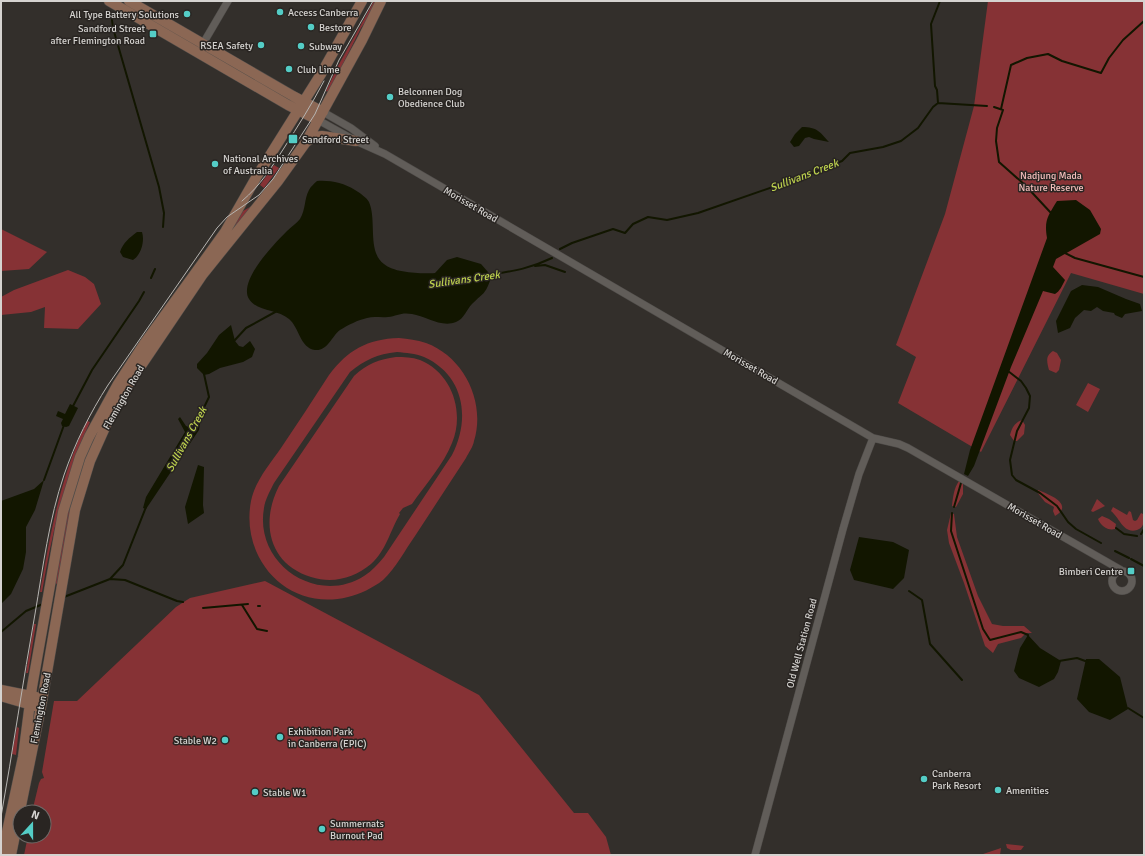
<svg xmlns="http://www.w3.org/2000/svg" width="1145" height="856" viewBox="0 0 1145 856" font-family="Signika,sans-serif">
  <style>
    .green { fill: #863235; fill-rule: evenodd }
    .water { fill: #121600 }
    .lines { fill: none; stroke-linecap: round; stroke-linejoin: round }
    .stream { stroke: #121600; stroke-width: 2 }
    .street-casing { stroke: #4f4c49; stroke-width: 8 }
    .secondary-casing { stroke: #4f4c49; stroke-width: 11 }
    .street { stroke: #615d59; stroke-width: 7 }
    .secondary { stroke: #8b6754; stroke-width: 10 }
    .tram { stroke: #b7b5b2; stroke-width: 1 }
    .poi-dot { fill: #54cdc6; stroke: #292522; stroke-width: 1.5 }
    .labels { text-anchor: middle; stroke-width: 3; stroke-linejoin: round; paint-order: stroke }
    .poi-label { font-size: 10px; fill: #d5d3d0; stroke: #292522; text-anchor: start }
    .park-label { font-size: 10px; fill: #f4bebc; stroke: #292522 }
    .street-label { font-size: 10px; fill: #d5d3d0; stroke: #292522 }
    .water-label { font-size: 11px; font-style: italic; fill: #bed24e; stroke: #292522 }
  </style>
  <rect width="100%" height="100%" fill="#332f2b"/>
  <path class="green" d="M374,1H377L368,18L361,28L333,84L328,92L326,91L338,66Z
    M988,1H1144V294L1071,273L981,452L898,403L916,357L896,345L945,214L974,106Z
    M274,165L279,168L264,188L260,185Z
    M257,203L202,270L132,371L106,416L87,459L78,487L67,530L58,584L53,583L64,525L71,495L83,461L102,417L129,373L203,266L227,234L241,211H243Z
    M1,229L47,252L29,269L1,271Z
    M68,270L85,277L94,284L101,304L78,329L44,328L45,307L31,312L1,315V297L14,290Z
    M399,338C408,339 417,340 426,343C464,357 486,402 474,441C473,447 469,452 466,458C449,484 432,510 415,536C405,550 396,568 383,580C373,588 360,594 348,597C288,612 240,559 251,501C255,481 270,464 281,448C297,424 313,400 329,375C348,350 367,339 399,338ZM397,352C406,353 415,353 424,357C464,375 471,418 452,455L384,557C378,564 372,571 364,576C317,606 254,564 264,508C265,500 270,491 274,483L350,372C365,360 377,354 397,352Z
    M1053,351L1057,353L1061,360L1059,370L1056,373L1049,370C1047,362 1045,356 1053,351Z
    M396,357C404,357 412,357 420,360C452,373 465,412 452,443C444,464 425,485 412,504L403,508L399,513L400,514C390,531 386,551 371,564C354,578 333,584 311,577C269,564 260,523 279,486L354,376C367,364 379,359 396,357Z
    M1088,383L1100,389L1088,412L1076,405Z
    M1022,420L1025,425L1024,434L1017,441H1014L1010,435C1012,428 1014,423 1022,420Z
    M87,421L90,422C65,476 52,533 42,592H40C51,530 60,478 87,421Z
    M959,481L963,483V494L956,507L952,506C953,497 954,488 959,481Z
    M1038,490C1048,494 1075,504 1055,516L1053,511L1054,507L1045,502L1037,492Z
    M1097,499L1105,506L1093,512L1091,511Z
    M1113,507L1127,515L1129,511L1131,512L1133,520L1135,521L1137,520L1141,513L1143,514L1144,512C1144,519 1145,528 1137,530C1123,534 1120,518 1111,511Z
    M951,513L954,514L957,537L978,596L992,624L1003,626H1024L1032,633H1026L1021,638L998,644L993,653L985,646L964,583L949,543L947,530Z
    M1102,516L1109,519L1116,524L1115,529C1108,531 1101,526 1098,519Z
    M265,581L479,695L574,813H588L606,837L611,855H24L28,836H44V812H32L39,783L41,779L44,778L42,772L54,701H77L176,607L190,598Z
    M34,624H36L28,673H26Z
    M17,727L19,728L16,755L12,754Z
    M1006,844L1024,846L1021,850H1011L1007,848Z
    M1001,848L1000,855H983V854Z"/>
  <path class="water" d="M802,127C817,127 820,132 829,142L814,139L809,137L805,138L799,146L794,147L790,142L795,134Z
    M317,181C330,180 344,183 355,190C360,193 367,198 369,202C377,220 367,252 384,264C394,273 422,274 435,273L447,260L457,257L481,264L488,272L491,278C485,295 484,292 472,304C467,309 464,319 456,322C441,328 426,316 412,314C401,312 397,316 388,317C381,318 374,316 367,318C358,320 348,325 340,330C331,337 328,351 315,350C300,348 299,327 289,319C277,309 257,312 249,299C238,281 274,244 287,231C291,227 297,223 300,219C306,209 304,199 309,190C311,186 314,184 317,181Z
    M1076,200L1090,210L1101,229L1100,234L1056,259L1053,267L1065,280C1062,286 1060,291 1055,294L1043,291L1011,367L974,466L968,476L964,474L970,450L1047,238C1044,220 1048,216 1057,201Z
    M137,232H142C145,241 141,255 133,260L123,257L120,252C123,243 129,238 137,232Z
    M1082,285L1098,287L1126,299L1140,304L1142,311L1125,314L1122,318L1115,315L1114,313L1103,311L1097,307L1091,311L1084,310L1075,318L1070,328L1058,333L1056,321L1071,291Z
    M231,325L235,341L239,346L243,347L250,341L255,349L252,357L243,362L220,368L209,374L204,375L197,368V364L207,353L219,335Z
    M70,404L78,408L69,426L66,427L62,426L61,423L63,419L56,416L58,411L65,414Z
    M180,417L186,426L191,428L201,417L199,430L146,509L143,508L146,497L185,432L178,419Z
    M198,465L204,467L203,505L204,513L188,524L185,507Z
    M44,480L35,510L26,527V552L23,569L11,594L1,604V501L34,489Z
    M859,537L893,542L909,550L904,578L893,589L854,580L850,570Z
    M1028,635L1040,648L1061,661L1058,672L1054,679L1039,687L1019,678L1014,671L1020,648Z
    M1086,659H1099L1120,677L1128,709L1110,720L1089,712L1077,699Z"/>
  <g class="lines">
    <path class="stream" d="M112,20L113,28L159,187L164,213L163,227
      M938,103L987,106
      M994,107L1003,110L997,128L996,141L999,162L1025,185L1051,213
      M1001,109L1011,65L1027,58L1048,54L1062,61L1101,73L1109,58L1123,40L1144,21
      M560,249L572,243L613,229L625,233L633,224L648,217L667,220L698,213L807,175L842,161L850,153L883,147L901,141L918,128L933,107L938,103L937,90L935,86L931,24L940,1
      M1063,252L1075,258L1144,277
      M535,266L545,265L565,272
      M488,275C513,271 529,269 552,258
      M151,278L155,269
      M234,341L246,328L277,311
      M1008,371L1021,381L1026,388L1030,396L1029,408L1017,431L1010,460L1012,475L1016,480L1040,493L1057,506L1068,522L1076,529L1101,543
      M72,408L92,370L139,301L144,292
      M197,422L209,397L204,374
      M44,480L64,425
      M954,507L961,483
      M952,513L951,531L983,629L990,640L1021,632L1028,635V637
      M1116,528L1124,534L1137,536
      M1141,534L1144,529
      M1115,551L1129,558
      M1131,559L1144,566
      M110,579L125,580L177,601L183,602
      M909,591L922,600L930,644L962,680
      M64,597L110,579L123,565L146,507
      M242,605L257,629L267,631
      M258,606H260
      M203,608L248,604
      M1,632L26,611L43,604
      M1059,661L1077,658L1088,662
      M1128,708L1144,718"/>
    <defs>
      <path id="street" d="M201,47L228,1
        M323,112L351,128L375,146
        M318,120L356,141L385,154L873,438L899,444L908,448L1121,570
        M1112 581a10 10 0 1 1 20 0a10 10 0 1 1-20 0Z
        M755,855L843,529L859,474L873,438"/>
      <path id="secondary" d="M109,1L288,105L318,120
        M129,1L293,96L323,112
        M306,142L315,137L322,136L356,141
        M1,690L36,697
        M4,697L35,706
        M2,855L23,757L32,687L63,512L80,457L89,437L118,384L144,344L225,232L257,176L321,74L362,1
        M11,855L41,707L75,510L90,461L112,412L124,391L203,274L278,181L306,142L362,40L381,1"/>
    </defs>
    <use href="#street" class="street-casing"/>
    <use href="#secondary" class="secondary-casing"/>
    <use href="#street" class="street"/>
    <use href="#secondary" class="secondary"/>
    <path class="tram" d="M242,201C261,185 271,168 284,148C298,126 312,104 324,81
      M1,817C13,749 23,681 35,614C43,567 49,519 64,475C75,443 90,413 108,385L217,228L227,217L259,195L273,179L315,114L339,60L373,1"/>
  </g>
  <g class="poi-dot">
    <circle cx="280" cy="12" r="4"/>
    <circle cx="187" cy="14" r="4"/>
    <circle cx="311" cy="27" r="4"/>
    <rect x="149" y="30" width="8" height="8" rx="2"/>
    <circle cx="261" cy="45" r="4"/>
    <circle cx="301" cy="46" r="4"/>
    <circle cx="289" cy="69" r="4"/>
    <circle cx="390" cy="97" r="4"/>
    <rect x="288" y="134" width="10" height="10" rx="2"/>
    <circle cx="215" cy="164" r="4"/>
    <rect x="1127" y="567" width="8" height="8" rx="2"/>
    <circle cx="280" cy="737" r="4"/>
    <circle cx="225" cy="740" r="4"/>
    <circle cx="924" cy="779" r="4"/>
    <circle cx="998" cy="790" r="4"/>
    <circle cx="255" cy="792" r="4"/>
    <circle cx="322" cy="829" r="4"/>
  </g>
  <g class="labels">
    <g class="poi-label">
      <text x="288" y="16">Access Canberra</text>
      <text x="179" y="18" text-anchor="end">All Type Battery Solutions</text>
      <text x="319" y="31">Bestore</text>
      <text x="145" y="32" text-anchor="end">Sandford Street<tspan x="145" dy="12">after Flemington Road</tspan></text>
      <text x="253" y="49" text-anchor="end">RSEA Safety</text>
      <text x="309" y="50">Subway</text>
      <text x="297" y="73">Club Lime</text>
      <text x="398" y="95">Belconnen Dog<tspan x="398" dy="12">Obedience Club</tspan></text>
      <text x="302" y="143">Sandford Street</text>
      <text x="223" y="162">National Archives<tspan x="223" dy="12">of Australia</tspan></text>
      <text x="1123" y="575" text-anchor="end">Bimberi Centre</text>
      <text x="288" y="735">Exhibition Park<tspan x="288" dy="12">in Canberra (EPIC)</tspan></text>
      <text x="217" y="744" text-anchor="end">Stable W2</text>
      <text x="932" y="777">Canberra<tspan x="932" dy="12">Park Resort</tspan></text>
      <text x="1006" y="794">Amenities</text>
      <text x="263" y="796">Stable W1</text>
      <text x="330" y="827">Summernats<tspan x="330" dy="12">Burnout Pad</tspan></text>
    </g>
    <g class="park-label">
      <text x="1051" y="179">Nadjung Mada<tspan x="1051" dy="12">Nature Reserve</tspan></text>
    </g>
    <g class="street-label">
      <text transform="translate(471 204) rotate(30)" y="4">Morisset Road</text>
      <text transform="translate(751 366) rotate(30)" y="4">Morisset Road</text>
      <text transform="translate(123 397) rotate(-60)" y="4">Flemington Road</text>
      <text transform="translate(1035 520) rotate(30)" y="4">Morisset Road</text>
      <text transform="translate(801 643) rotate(-75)" y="4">Old Well Station Road</text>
      <text transform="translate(40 708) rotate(-79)" y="4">Flemington Road</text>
    </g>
    <g class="water-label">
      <text transform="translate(804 175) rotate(-21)" y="4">Sullivans Creek</text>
      <text transform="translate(464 279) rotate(-8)" y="4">Sullivans Creek</text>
      <text transform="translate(186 439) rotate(-61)" y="4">Sullivans Creek</text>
    </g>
  </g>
  <rect width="1145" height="856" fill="none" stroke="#d5d3d0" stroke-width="4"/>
  <g transform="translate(32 824) rotate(21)"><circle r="19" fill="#292522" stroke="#6e6b68"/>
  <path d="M0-3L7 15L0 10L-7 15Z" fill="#54cdc6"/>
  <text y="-6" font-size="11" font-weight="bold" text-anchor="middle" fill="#d5d3d0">N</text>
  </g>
</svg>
